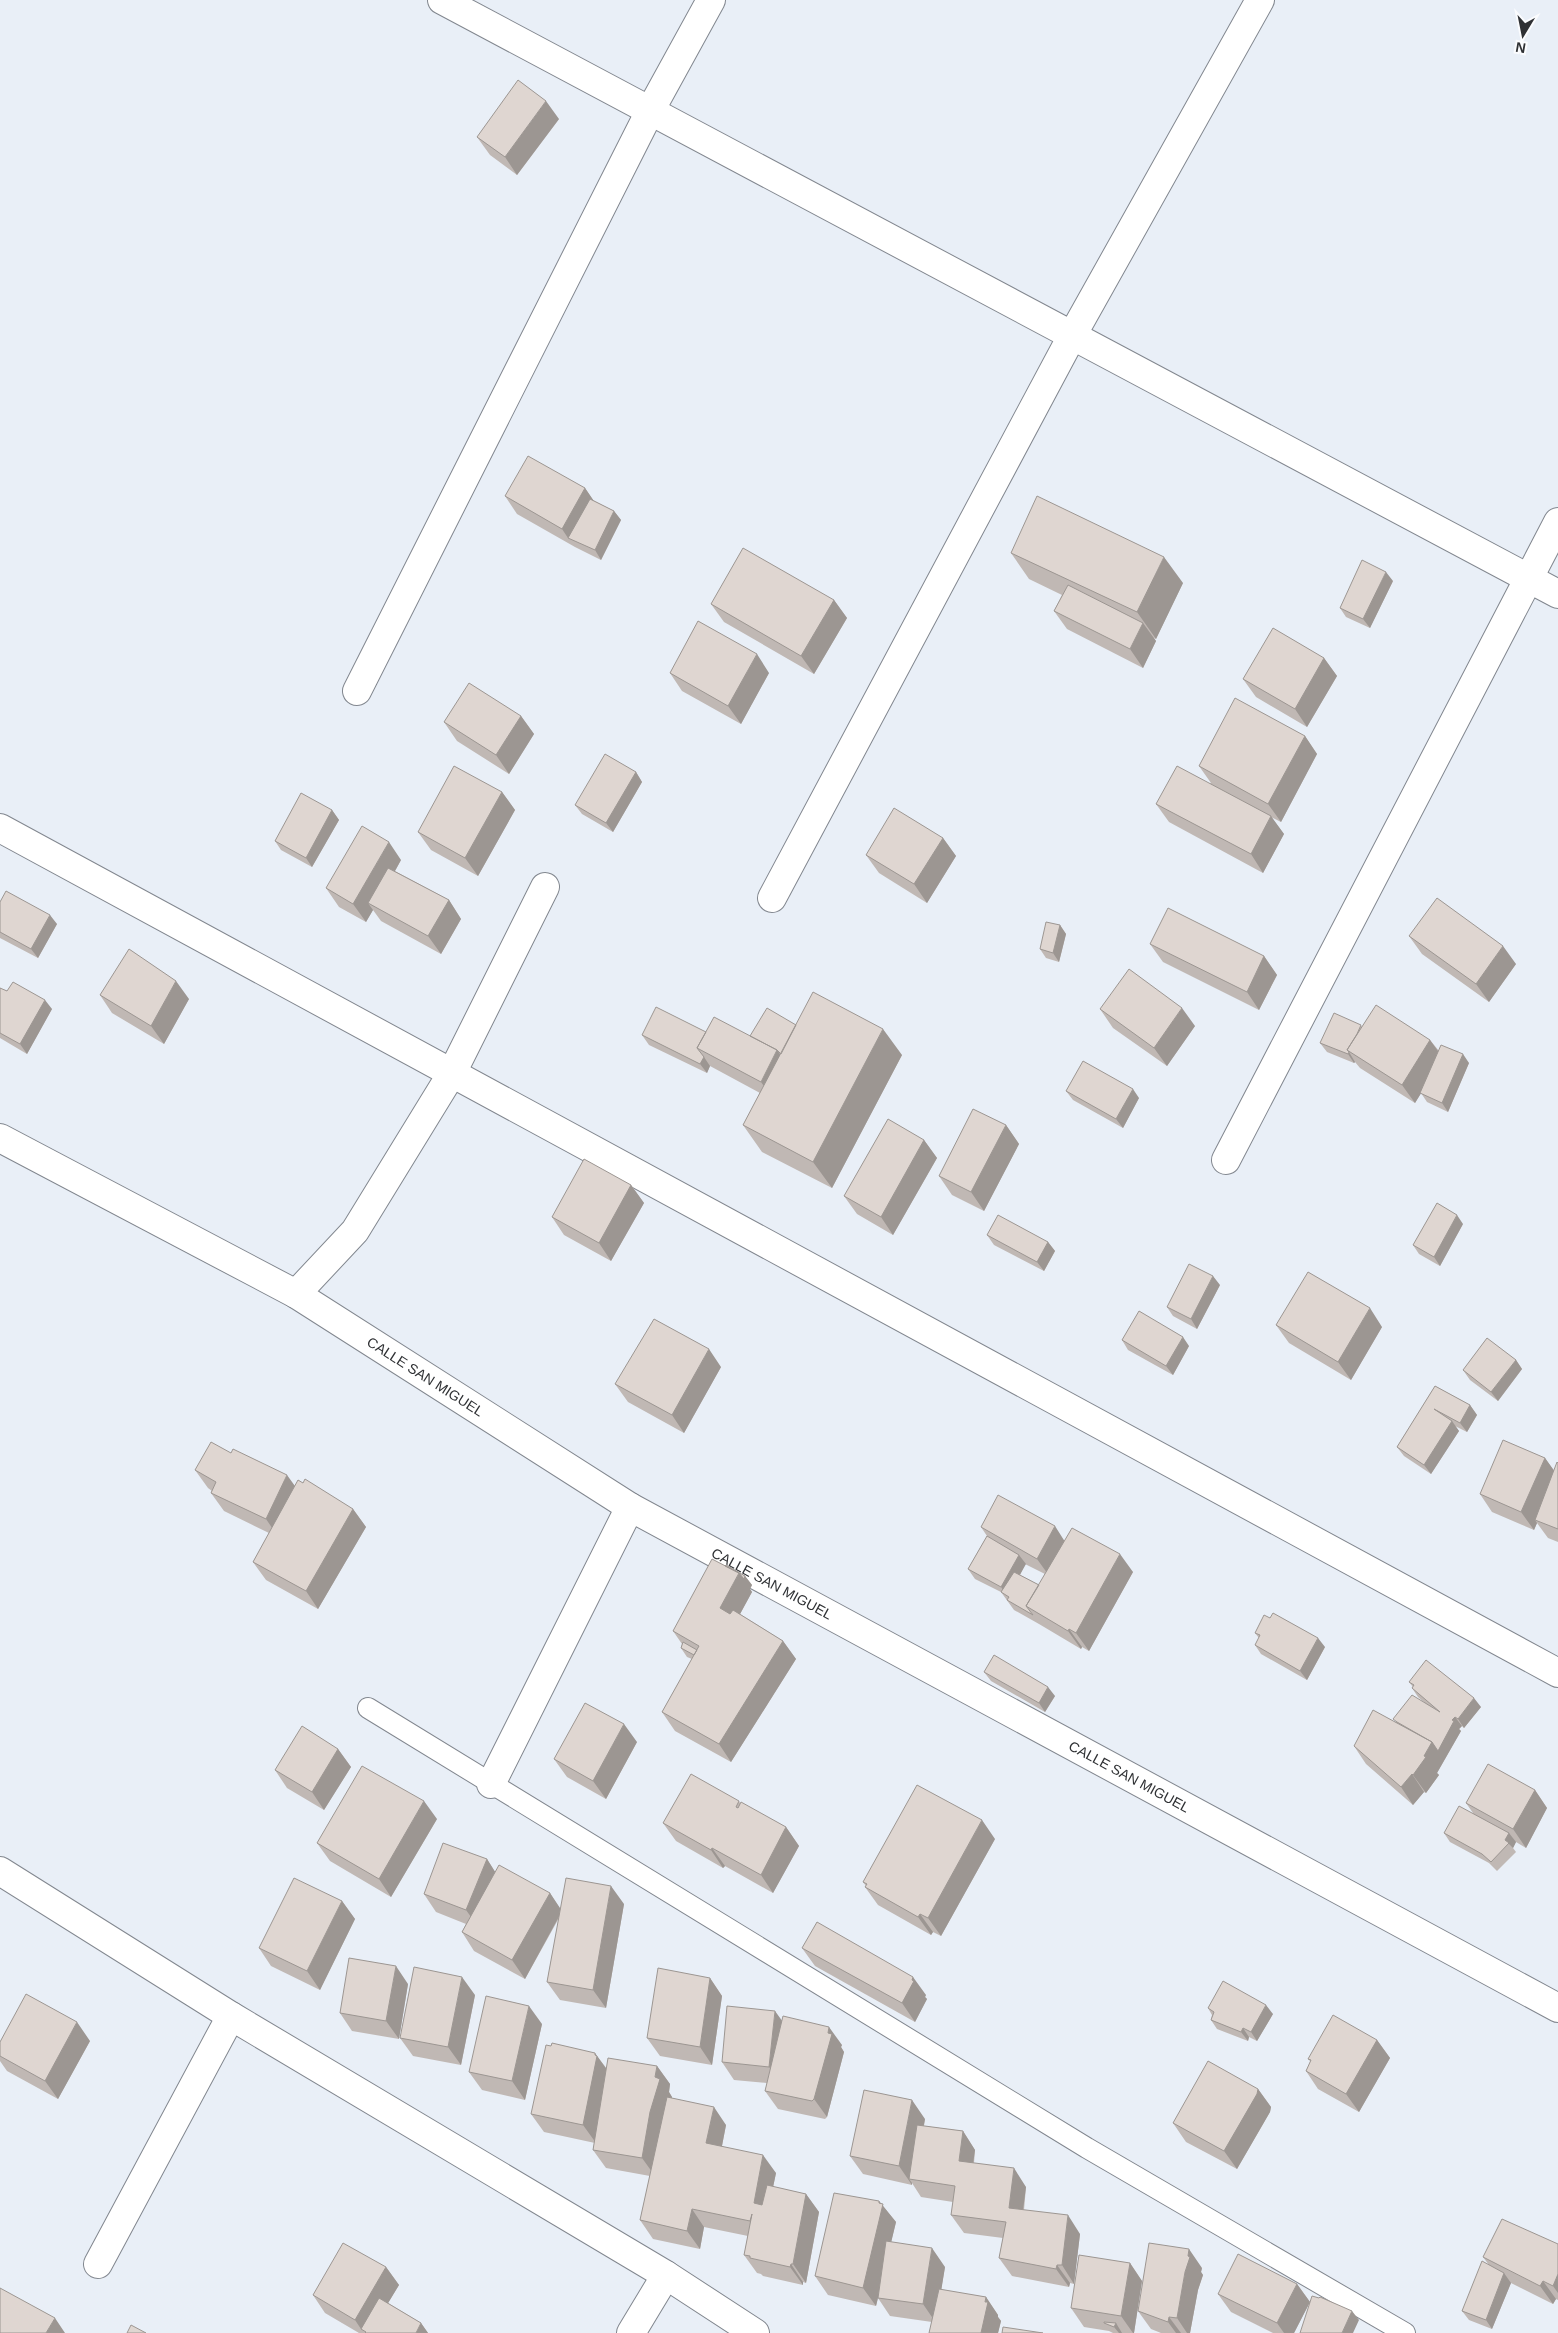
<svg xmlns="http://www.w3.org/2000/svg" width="1558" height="2333" viewBox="0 0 1558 2333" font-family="Helvetica,sans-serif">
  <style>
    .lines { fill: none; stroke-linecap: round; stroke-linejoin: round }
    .lane-casing { stroke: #82878f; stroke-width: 22 }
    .street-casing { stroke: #82878f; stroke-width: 30 }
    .lane { stroke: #fff; stroke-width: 20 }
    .street { stroke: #fff; stroke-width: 28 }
    .wall { fill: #c0b8b4; fill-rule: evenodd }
    .shaded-wall { fill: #9c9692 }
    .building { fill: #dfd6d1; stroke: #9c9692 }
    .labels { text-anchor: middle; stroke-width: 4.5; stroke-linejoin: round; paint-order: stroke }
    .street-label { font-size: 14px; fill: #2f3134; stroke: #fbfcfe }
  </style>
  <rect width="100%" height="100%" fill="#e9eff7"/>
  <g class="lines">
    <defs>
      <path id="lane" d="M368,1708L1087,2148L1405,2333"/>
      <g id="street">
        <path d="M442,0L1558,594"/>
        <path d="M357,691L650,111L711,0"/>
        <path d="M0,828L1558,1673"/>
        <path d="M772,898L1073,334L1260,0"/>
        <path id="s1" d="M0,1138L296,1294L630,1507L1558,2008"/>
        <path d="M1226,1160L1558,522"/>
        <path d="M296,1294L355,1231L452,1073L545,887"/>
        <path d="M491,1784L630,1507"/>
        <path d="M0,1871L231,2016L666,2275L755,2333"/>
        <path d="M98,2264L231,2016"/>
        <path d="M631,2333L666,2275"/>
      </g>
    </defs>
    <use href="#lane" class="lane-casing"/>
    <use href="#street" class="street-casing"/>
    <use href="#lane" class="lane"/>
    <use href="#street" class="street"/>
  </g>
  <path class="wall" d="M559,119L517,175L490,155L477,137Z
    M585,488L593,500L614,511L621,520L601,560L575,547L517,514L505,496Z
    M1011,553L1183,583L1156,639L1154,638L1156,641L1143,668L1067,629L1054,611L1062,595L1029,579Z
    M1393,581L1370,628L1346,617L1340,608Z
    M834,600L847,618L814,674L724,622L711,604Z
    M1324,658L1337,676L1307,727L1256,697L1243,679Z
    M670,673H769L741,724L682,691Z
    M521,716L534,734L509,774L457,741L444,722Z
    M1305,736L1317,754L1281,822L1271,817L1284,834L1263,873L1169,822L1156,804L1211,783L1199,766Z
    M636,772L642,782L613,832L582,814L575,805Z
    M502,792L515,810L478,876L431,850L418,832Z
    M332,810L339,820L312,867L281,850L275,841Z
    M943,838L956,856L927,903L879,873L866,855Z
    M401,860L395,871L449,900L461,919L441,954L381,921L373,910L366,922L339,907L326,888Z
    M0,902L57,924L38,958L0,938Z
    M1060,925L1066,934L1059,962L1046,958L1040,949Z
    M1409,936L1516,964L1489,1002L1422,954Z
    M1150,944L1264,956L1277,975L1259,1010L1163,962Z
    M0,988L52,1009L27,1054L0,1038Z
    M100,995L189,999L164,1044L112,1013Z
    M1100,1009L1195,1026L1167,1066L1113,1028Z
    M796,1025L902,1055L832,1188L762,1152L743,1125L760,1093L710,1066L707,1073L649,1045L642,1035L706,1032L750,1036Z
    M1362,1026L1430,1040L1439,1051L1469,1063L1448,1112L1427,1102L1421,1093L1415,1103L1360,1068L1355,1062L1354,1063L1327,1052L1320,1043Z
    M1066,1091L1139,1098L1123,1128L1073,1100Z
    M1006,1125L1019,1144L984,1211L952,1195L939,1176Z
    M924,1140L937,1158L893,1235L857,1214L844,1196Z
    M631,1185L644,1203L611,1261L564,1235L552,1217Z
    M1463,1224L1440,1266L1419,1254L1413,1245Z
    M987,1235L1048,1242L1055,1251L1044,1271L994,1245Z
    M1220,1285L1197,1329L1173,1316L1167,1307Z
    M1276,1325L1382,1327L1351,1380L1289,1343Z
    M1122,1340L1189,1346L1173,1375L1128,1350Z
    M1516,1360L1522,1369L1498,1401L1470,1380L1463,1370Z
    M721,1367L684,1433L628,1402L615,1384Z
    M1435,1386L1470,1405L1477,1415L1467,1432L1455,1426L1459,1431L1431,1474L1404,1456L1397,1447Z
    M231,1453L295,1486L353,1509L366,1527L318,1609L266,1580L253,1562L269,1533L224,1511L211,1493L212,1491L208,1488L195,1470Z
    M1545,1458L1554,1471L1558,1463V1542L1548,1538L1537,1523L1534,1530L1492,1512L1480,1494Z
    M981,1527L1064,1540L1133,1572L1089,1651L1082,1647L1081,1649L1039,1624L1014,1610L1001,1592L975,1579L968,1569L987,1536ZM1025,1564L1045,1574L1039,1585L1020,1575Z
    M745,1576L752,1585L750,1589L752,1592L740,1614L783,1641L796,1659L731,1762L675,1731L662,1712L692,1659L687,1657L681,1648L682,1644L673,1631Z
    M1255,1633L1325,1647L1307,1680L1261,1654L1255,1645L1259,1638Z
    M984,1672L1055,1696L1045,1712L991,1681Z
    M1409,1682L1481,1707L1464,1728L1462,1726L1459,1729L1461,1731L1437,1773L1439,1775L1426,1793L1424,1792L1413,1805L1366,1764L1354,1746L1426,1704L1418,1697L1412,1688L1413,1687Z
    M637,1742L606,1799L567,1777L554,1759Z
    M338,1749L351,1767L324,1810L287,1788L275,1770Z
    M1535,1790L1547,1808L1526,1848L1516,1842L1513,1848L1516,1852L1497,1871L1489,1863L1450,1842L1444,1833L1473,1813L1466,1803Z
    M739,1801L740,1803L786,1827L799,1846L773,1893L725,1866L723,1868L676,1841L663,1823Z
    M437,1819L391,1897L330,1861L317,1843Z
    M995,1839L941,1936L933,1932L931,1935L878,1905L865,1887L866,1886L863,1882Z
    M487,1859L495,1872L550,1893L560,1909L624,1904L606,2008L560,2000L547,1982L559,1918L525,1979L474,1951L462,1932L466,1924L436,1912L424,1894Z
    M342,1901L355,1919L320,1990L271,1966L259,1948Z
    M802,1948L926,1995L925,1997L927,1999L915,2022L815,1966Z
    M710,1978L722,1996L712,2065L660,2056L647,2038Z
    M408,1984L399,2039L352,2031L340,2013Z
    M475,1995L461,2065L413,2056L400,2038Z
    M1208,2008L1273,2014L1257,2041L1249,2037L1248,2041L1217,2029L1211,2020L1212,2015Z
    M782,2021L842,2045L841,2047L844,2052L827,2117L825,2119L778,2109L765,2091L767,2083L734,2080L722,2062Z
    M542,2024L525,2100L482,2090L469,2072Z
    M1377,2040L1390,2058L1359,2112L1318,2089L1306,2071L1311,2062L1308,2059Z
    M90,2041L58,2099L7,2071L0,2061V2042Z
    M597,2056L607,2069L657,2066L670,2084L669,2092L672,2097V2098L726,2125L722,2146L776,2173L773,2187L806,2194L819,2212L806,2283L803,2282V2285L763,2276L761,2274L757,2273L744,2255L748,2236L704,2227L700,2249L653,2239L640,2220L650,2176L606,2168L593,2150L595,2143L544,2132L531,2114Z
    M1258,2089L1271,2107L1270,2112L1237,2169L1186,2142L1173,2123Z
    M925,2119L924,2126L963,2131L975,2150L974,2163L1026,2187L1024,2210L1080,2234L1074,2284L1070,2283L1069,2287L1012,2276L999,2258L1003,2238L964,2233L951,2215L953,2202L921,2197L912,2183V2185L863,2174L850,2156Z
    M879,2201L896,2222L891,2242L945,2267L941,2290L986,2297L998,2315V2317L1001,2321L998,2333H929L932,2322L890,2316L878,2298L876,2306L828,2295L815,2276Z
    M1558,2244V2300L1556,2299L1553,2304L1511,2283L1492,2329L1469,2320L1462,2311L1489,2265L1483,2257Z
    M1130,2263L1142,2281L1134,2333H1113L1109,2331L1084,2327L1071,2308Z
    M386,2267L399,2285L388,2303L421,2323L428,2333H359L325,2313L313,2295Z
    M1202,2268L1201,2272L1203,2275L1198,2290L1190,2333H1161L1151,2329L1138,2311Z
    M1297,2284L1310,2302L1294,2333H1273L1231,2312L1218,2294Z"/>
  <path class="shaded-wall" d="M546,101L559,119L517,175L505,157Z
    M585,488L598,507L568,538L562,529Z
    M614,511L621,520L601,560L595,550Z
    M1164,557L1183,583L1156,639L1137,612Z
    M1386,572L1393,581L1370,628L1363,619Z
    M834,600L847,618L814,674L801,656Z
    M1143,623L1156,641L1143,668L1130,649Z
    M757,654L769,673L741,724L728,706Z
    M1324,658L1337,676L1307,727L1295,709Z
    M521,716L534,734L509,774L496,755Z
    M1305,736L1317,754L1281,822L1268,804Z
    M636,772L642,782L613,832L606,823Z
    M502,792L515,810L478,876L465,858Z
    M332,810L339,820L312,867L306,858Z
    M1271,816L1284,834L1263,873L1251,854Z
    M943,838L956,856L927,903L914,884Z
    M389,842L401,860L375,907L368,903L373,910L366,922L353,904Z
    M449,900L461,919L441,954L428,936Z
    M50,915L57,924L38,958L31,949Z
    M1060,925L1066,934L1059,962L1053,953Z
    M1503,946L1516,964L1489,1002L1476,984Z
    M1264,956L1277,975L1259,1010L1247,992Z
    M176,981L189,999L164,1044L151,1026Z
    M45,1000L52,1009L27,1054L20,1044Z
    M1182,1008L1195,1026L1167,1066L1154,1048Z
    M883,1029L902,1055L832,1188L813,1162Z
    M1430,1040L1443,1058L1415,1103L1402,1085Z
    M777,1050L790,1068L774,1100L761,1082Z
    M1349,1052L1355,1062L1354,1063L1348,1054Z
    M1463,1054L1469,1063L1448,1112L1442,1103Z
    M704,1057L710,1066L707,1073L700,1064Z
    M1133,1089L1139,1098L1123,1128L1116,1119Z
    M1006,1125L1019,1144L984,1211L971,1192Z
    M924,1140L937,1158L893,1235L881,1217Z
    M631,1185L644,1203L611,1261L599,1243Z
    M1457,1215L1463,1224L1440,1266L1434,1257Z
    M1048,1242L1055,1251L1044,1271L1037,1262Z
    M1213,1276L1220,1285L1197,1329L1191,1319Z
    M1370,1308L1382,1327L1351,1380L1338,1362Z
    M1183,1337L1189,1346L1173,1375L1166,1366Z
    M709,1349L721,1367L684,1433L672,1415Z
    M1516,1360L1522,1369L1498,1401L1491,1392Z
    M1470,1405L1477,1415L1467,1432L1460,1423Z
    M1452,1421L1459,1431L1431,1474L1424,1465Z
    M1545,1458L1558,1476L1535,1520L1537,1523L1534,1530L1521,1512Z
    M287,1475L300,1493L279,1538L266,1519Z
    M353,1509L366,1527L318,1609L306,1591Z
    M1055,1526L1067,1545L1050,1577L1037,1559Z
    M1120,1554L1133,1572L1089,1651L1076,1633Z
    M1019,1555L1026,1564L1008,1596L1001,1587Z
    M739,1573L745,1576L752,1585L750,1589L752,1592L733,1627L720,1608Z
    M1069,1629L1082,1647L1081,1649L1068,1631Z
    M1318,1638L1325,1647L1307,1680L1300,1671Z
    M783,1641L796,1659L731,1762L719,1744Z
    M1048,1687L1055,1696L1045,1712L1039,1703Z
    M1474,1698L1481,1707L1464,1728L1458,1719Z
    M1455,1717L1462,1726L1459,1729L1461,1731L1437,1773L1439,1775L1426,1793L1413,1775L1432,1742Z
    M624,1724L637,1742L606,1799L593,1781Z
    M338,1749L351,1767L324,1810L312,1792Z
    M1412,1774L1424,1792L1413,1805L1401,1787Z
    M1535,1790L1547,1808L1526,1848L1513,1829Z
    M424,1801L437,1819L391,1897L379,1879Z
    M982,1820L995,1839L941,1936L928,1918Z
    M786,1827L799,1846L773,1893L761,1875Z
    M1509,1833L1516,1842L1513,1848L1505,1840Z
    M712,1848L725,1866L723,1868L711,1850Z
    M487,1859L499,1878L479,1928L466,1910Z
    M611,1886L624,1904L606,2008L593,1990Z
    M550,1893L562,1911L525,1979L512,1960Z
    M342,1901L355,1919L320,1990L307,1971Z
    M920,1914L933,1932L931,1935L918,1917Z
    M396,1966L408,1984L399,2039L386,2021Z
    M462,1977L475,1995L461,2065L448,2047Z
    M913,1977L926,1995L925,1997L927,1999L915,2022L902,2003Z
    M710,1978L722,1996L712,2065L700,2047Z
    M1266,2005L1273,2014L1257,2041L1251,2032Z
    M529,2006L542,2024L525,2100L512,2081Z
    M775,2011L788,2029L782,2085L769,2067Z
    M77,2022L90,2041L58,2099L45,2081Z
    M829,2027L842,2045L841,2047L844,2052L827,2117L814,2099Z
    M1243,2028L1249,2037L1248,2041L1241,2032Z
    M1377,2040L1390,2058L1359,2112L1346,2094Z
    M595,2053L610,2074L596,2143L583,2125Z
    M657,2066L670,2084L669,2092L672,2097L663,2130L655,2176L642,2158Z
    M1258,2089L1271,2107L1270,2112L1237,2169L1224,2151Z
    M912,2100L925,2119L913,2179H909L912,2183V2185L899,2166Z
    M714,2107L726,2125L719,2161L706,2143Z
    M963,2131L975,2150L971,2179L959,2161Z
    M763,2155L776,2173L766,2221L754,2203Z
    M1014,2168L1026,2187L1021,2226L1009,2208Z
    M806,2194L819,2212L806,2283L793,2264Z
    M879,2201L896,2222L876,2306L863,2288Z
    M692,2209L704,2227L700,2249L687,2231Z
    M1068,2215L1080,2234L1074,2284L1062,2265Z
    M932,2248L945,2267L936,2323L923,2304Z
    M1189,2249L1202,2268L1201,2272L1203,2275L1198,2290L1190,2333H1187L1177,2318Z
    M1130,2263L1142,2281L1134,2333H1133L1121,2316Z
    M791,2264L803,2282V2285L790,2267Z
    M1057,2265L1070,2283L1069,2287L1056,2269Z
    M386,2267L399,2285L370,2333L361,2329L355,2320Z
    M1504,2273L1511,2283L1492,2329L1486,2320Z
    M1558,2274V2293L1553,2286Z
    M1543,2281L1556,2299L1553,2304L1540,2286Z
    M1297,2284L1310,2302L1294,2333H1284L1277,2323Z
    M986,2297L998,2315V2317L1001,2321L998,2333H981Z
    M1352,2311L1359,2320L1353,2333H1342Z
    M1169,2317L1181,2333H1176L1168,2322Z
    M55,2318L65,2333H46Z
    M421,2323L428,2333H416Z
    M1116,2323L1122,2333H1119L1114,2327Z"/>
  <path class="building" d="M518,80L546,101L505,157L477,137Z
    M528,456L585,488L562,529L505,496Z
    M1037,496L1164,557L1137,612L1011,553Z
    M590,499L614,511L595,550L568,538Z
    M743,548L834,600L801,656L711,604Z
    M1362,560L1386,572L1363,619L1340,608Z
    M1068,585L1143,623L1130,649L1054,611Z
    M698,621L757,654L728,706L670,673Z
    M1273,628L1324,658L1295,709L1243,679Z
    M469,683L521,716L496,755L444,722Z
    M1235,698L1305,736L1268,804L1199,766Z
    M605,754L636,772L606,823L575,805Z
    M454,766L502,792L465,858L418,832Z
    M1177,766L1271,816L1251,854L1156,804Z
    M301,793L332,810L306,858L275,841Z
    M894,808L943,838L914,884L866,855Z
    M362,826L389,842L353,904L326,888Z
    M388,868L449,900L428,936L368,903Z
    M6,891L50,915L31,949L0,932V902Z
    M1437,898L1503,946L1476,984L1409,936Z
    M1168,908L1264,956L1247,992L1150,944Z
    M1046,922L1060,925L1053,953L1040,949Z
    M129,949L176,981L151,1026L100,995Z
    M1129,969L1182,1008L1154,1048L1100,1009Z
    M13,982L45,1000L20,1044L0,1033V988L7,991Z
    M813,992L883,1029L813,1162L743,1125Z
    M1376,1005L1430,1040L1402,1085L1347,1050Z
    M656,1007L706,1032L697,1048L704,1057L700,1064L642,1035Z
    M767,1008L796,1025L781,1054L777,1050L750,1036Z
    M1334,1013L1361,1025L1357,1034L1347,1050L1349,1052L1348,1054L1320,1043Z
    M714,1017L777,1050L761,1082L697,1048Z
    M1441,1045L1463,1054L1442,1103L1420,1093Z
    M1083,1061L1133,1089L1116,1119L1066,1091Z
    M973,1109L1006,1125L971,1192L939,1176Z
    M888,1119L924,1140L881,1217L844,1196Z
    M584,1159L631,1185L599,1243L552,1217Z
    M1437,1203L1457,1215L1434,1257L1413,1245Z
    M998,1215L1048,1242L1037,1262L987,1235Z
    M1189,1264L1213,1276L1191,1319L1167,1307Z
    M1308,1272L1370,1308L1338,1362L1276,1325Z
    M1139,1311L1183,1337L1166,1366L1122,1340Z
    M654,1319L709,1349L672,1415L615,1384Z
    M1487,1338L1516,1360L1491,1392L1463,1370Z
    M1435,1386L1470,1405L1460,1423L1434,1409L1452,1421L1424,1465L1397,1447Z
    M1503,1440L1545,1458L1521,1512L1480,1494Z
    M211,1442L231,1453L233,1449L287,1475L266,1519L211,1493L216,1482L195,1470Z
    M1557,1462L1558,1463V1529L1535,1520Z
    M305,1479L353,1509L306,1591L253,1562L298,1480L303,1483Z
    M998,1495L1055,1526L1037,1559L981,1527Z
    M1072,1528L1120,1554L1076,1633L1069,1629L1068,1631L1026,1606Z
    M987,1536L1019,1555L1001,1587L968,1569Z
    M712,1559L739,1573L720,1608L730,1614L733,1610L783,1641L719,1744L662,1712L699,1646L673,1631Z
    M726,1565L745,1576L744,1579L739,1573L725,1566Z
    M1014,1572L1039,1585L1026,1606L1033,1615L1007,1600L1009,1597L1001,1592Z
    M1273,1613L1318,1638L1300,1671L1255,1645L1260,1635L1255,1633L1264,1615L1270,1618Z
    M683,1642L697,1650L694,1655L681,1648Z
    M994,1655L1048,1687L1039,1703L984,1672Z
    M1426,1660L1474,1698L1458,1719L1455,1717L1452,1720L1454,1721L1438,1751L1432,1742L1397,1722L1393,1719L1412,1695L1440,1712L1412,1688L1414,1685L1409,1682Z
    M585,1703L624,1724L593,1781L554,1759Z
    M1373,1710L1432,1742L1424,1756L1426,1757L1413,1775L1412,1774L1401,1787L1354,1746Z
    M302,1726L338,1749L312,1792L275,1770Z
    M1488,1764L1535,1790L1513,1829L1466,1803Z
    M362,1766L424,1801L379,1879L317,1843Z
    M691,1774L739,1801L736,1807L738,1808L741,1802L786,1827L761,1875L712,1848L711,1850L663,1823Z
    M917,1785L982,1820L928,1918L920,1914L918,1917L865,1887L867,1884L863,1882Z
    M1459,1806L1509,1833L1505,1840L1509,1843L1491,1862L1482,1854L1444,1833Z
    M443,1843L487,1859L466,1910L424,1894Z
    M499,1865L550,1893L512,1960L462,1932Z
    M294,1878L342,1901L307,1971L259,1948Z
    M566,1878L611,1886L593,1990L547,1982Z
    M817,1922L913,1977L912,1980L914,1981L902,2003L802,1948Z
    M349,1958L396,1966L386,2021L340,2013Z
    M414,1967L462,1977L448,2047L400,2038Z
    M658,1968L710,1978L700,2047L647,2038Z
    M1223,1981L1266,2005L1251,2032L1243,2028L1241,2032L1211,2020L1214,2012L1208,2008Z
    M26,1994L77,2022L45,2081L0,2056V2042Z
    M486,1996L529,2006L512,2081L469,2072Z
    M727,2006L775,2011L769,2067L722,2062Z
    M1333,2015L1377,2040L1346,2094L1306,2071L1311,2060L1308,2059Z
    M783,2016L829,2027L828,2033L832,2034L814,2099L812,2101L765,2091Z
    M552,2043L595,2053V2055L597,2056L583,2125L531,2114L546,2045L551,2046Z
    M608,2058L657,2066L655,2077L660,2079L650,2112L642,2158L593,2150Z
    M1208,2061L1258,2089L1257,2094L1224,2151L1173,2123Z
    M864,2090L912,2100L899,2166L850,2156Z
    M667,2097L714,2107L706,2143L763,2155L754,2203L762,2205L767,2185L806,2194L793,2264H791L790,2267L750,2258V2256L744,2255L752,2214L750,2221L692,2209L687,2231L640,2220Z
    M917,2125L963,2131L959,2161L1014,2168L1009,2208L1068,2215L1062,2265H1057L1056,2269L999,2258L1006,2222L951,2215L955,2186L909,2179Z
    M834,2193L879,2201V2203L883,2204L863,2288L815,2276Z
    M1502,2219L1558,2244V2274L1553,2286L1543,2281L1540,2286L1483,2257Z
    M886,2241L932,2248L923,2304L878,2298Z
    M343,2243L386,2267L355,2320L313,2295Z
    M1149,2243L1189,2249L1188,2256L1190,2257L1185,2272L1177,2318L1169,2317L1168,2322L1138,2311Z
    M1238,2254L1297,2284L1277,2323L1218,2294Z
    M1079,2255L1130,2263L1121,2316L1071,2308Z
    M1482,2261L1504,2273L1486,2320L1462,2311Z
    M0,2288L55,2318L46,2333H0Z
    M939,2289L986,2297L985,2302H988L981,2333H929Z
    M1312,2296L1319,2298L1320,2297L1352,2311L1342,2333H1300Z
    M379,2298L421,2323L416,2333H365L366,2332L361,2329Z
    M1104,2322L1116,2323L1114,2327L1104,2323Z
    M131,2325L146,2333H127Z
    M1003,2327L1043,2333H1002Z"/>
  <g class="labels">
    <g class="street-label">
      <text dy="5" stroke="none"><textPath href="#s1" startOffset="488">CALLE SAN MIGUEL</textPath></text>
      <text dy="5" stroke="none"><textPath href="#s1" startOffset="892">CALLE SAN MIGUEL</textPath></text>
      <text dy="5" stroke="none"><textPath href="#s1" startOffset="1298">CALLE SAN MIGUEL</textPath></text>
    </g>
  </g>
  <g transform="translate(1523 35) rotate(190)" stroke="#fbfcfe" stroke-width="4" paint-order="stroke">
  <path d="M0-4L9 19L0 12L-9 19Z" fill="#2f3134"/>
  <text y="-8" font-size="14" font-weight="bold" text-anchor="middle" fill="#2f3134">N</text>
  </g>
</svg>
